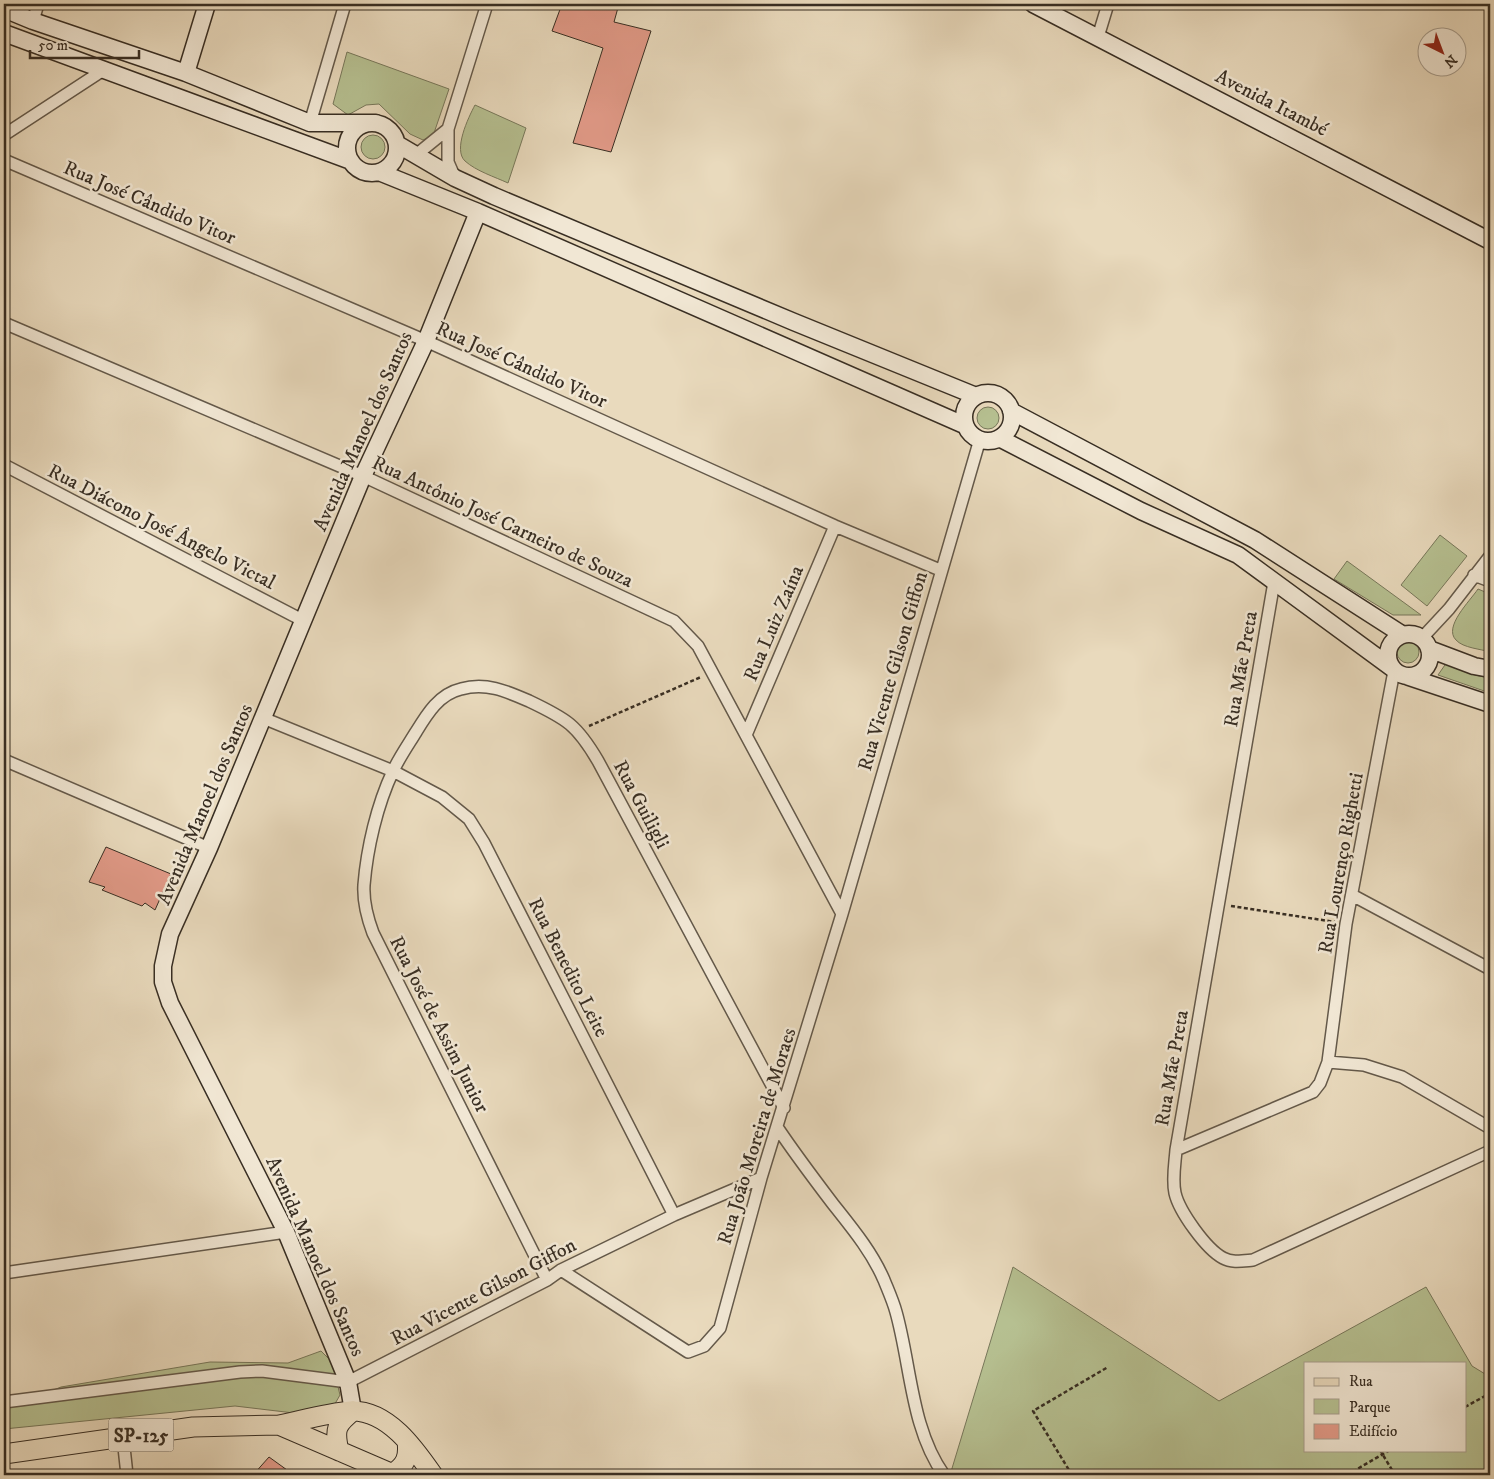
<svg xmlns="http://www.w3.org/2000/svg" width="1494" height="1479" viewBox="0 0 1494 1479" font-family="'IM FELL DW Pica',serif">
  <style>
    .green { fill: #b6c091; stroke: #77775a; fill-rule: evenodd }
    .building { fill: #e29a88; stroke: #382e23 }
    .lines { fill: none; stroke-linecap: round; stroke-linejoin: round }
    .street-casing { stroke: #64594a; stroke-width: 14 }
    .secondary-casing { stroke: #382e23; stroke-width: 19 }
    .primary-casing { stroke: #382e23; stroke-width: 21 }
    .path { stroke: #382e23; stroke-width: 2.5; stroke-dasharray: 4 2.5; stroke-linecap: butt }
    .street { stroke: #f1e7d4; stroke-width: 11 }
    .secondary { stroke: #f1e7d4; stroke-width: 16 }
    .primary { stroke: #e9dabd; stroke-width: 19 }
    .labels { text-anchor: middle; stroke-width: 5; stroke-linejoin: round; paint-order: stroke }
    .shield { fill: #f1e7d4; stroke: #706658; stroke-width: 1 }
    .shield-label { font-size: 19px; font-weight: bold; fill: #382e23 }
    .street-label { font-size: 20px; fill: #382e23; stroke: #f1e7d4 }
  </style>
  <rect width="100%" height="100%" fill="#e9dabd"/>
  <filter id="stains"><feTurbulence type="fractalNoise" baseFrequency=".004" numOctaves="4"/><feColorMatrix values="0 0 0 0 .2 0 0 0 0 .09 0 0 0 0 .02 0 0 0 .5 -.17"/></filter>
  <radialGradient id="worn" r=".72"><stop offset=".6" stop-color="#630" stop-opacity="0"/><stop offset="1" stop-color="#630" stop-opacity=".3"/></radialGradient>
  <path class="green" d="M347,52L449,89L434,133L430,137L423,140L410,134L379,104L366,105L348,115L333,104Z
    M475,105L526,128L508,183C495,177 476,171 465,161C453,150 468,118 475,105Z
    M361 147a12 12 0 1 1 24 0a12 12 0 1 1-24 0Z
    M977 418a11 11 0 1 1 22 0a11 11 0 1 1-22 0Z
    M1440,535L1467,556L1427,606L1401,585Z
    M1347,561L1421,615H1393L1334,579Z
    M1478,589L1490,594V652C1481,649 1463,648 1456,640C1443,627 1470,601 1478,589Z
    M1397 652a11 11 0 1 1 22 0a11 11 0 1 1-22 0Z
    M1447,662L1475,675L1490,678V693L1438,675Z
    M1013,1267L1219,1401L1426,1287L1472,1366L1490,1377V1475H950ZM1305,1363H1465V1450H1305Z
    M321,1351L332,1362L340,1395L332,1409L319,1416L235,1406L4,1429V1410L61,1387L210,1362L288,1363Z"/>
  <path class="building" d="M562,4H619L614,22L651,31L611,152L573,143L603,48L552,31Z
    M106,847L171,874L155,910L145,903L142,906L102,890L105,887L89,882Z
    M269,1457L294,1475H253Z"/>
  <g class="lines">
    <defs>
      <path id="street" d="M33,21L38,4
        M1098,37L1108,4
        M310,123L345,4
        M4,135L105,69
        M416,155L448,129
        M4,160L426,341L835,526L940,570
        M455,178L448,162V129L487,4
        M4,323L363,476L674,621L698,646L842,914
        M4,465L304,621
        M1474,575L1490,581
        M1274,582L1176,1150C1175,1164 1172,1179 1175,1193C1179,1211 1206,1249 1223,1258C1232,1263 1242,1261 1253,1260L1490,1151
        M1422,638L1449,609L1490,556
        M263,718L393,771L442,797L469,819L484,843L674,1215
        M746,735L835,526
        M4,760L209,848
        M1352,895L1490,969
        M1328,1062L1364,1065L1402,1077L1490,1128
        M777,1127C795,1154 814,1179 833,1204C852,1228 872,1252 884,1280C888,1290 893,1301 896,1312C911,1365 911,1429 944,1475
        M1176,1150L1313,1092L1320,1083L1328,1062L1346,924L1394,671
        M561,1270L688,1352L704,1346L720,1328L761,1178L842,914L980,439
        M4,1273L286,1232
        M547,1280L373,933C367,917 363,902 364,885C367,848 377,805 393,771C399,758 408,745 416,732C427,714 439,694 461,689C486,682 506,691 529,701C567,719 577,725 598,761L784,1108
        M4,1402L240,1372L262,1371L348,1382L547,1280L561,1270L674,1215L761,1178
        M123,1438L127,1475"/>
      <path id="secondary" d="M1033,4L1490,241
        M4,9L33,21L186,73L310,123H376
        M4,33L351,161
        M186,73L207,4
        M347 148a25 25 0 1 1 50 0a25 25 0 1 1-50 0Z
        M397,144L455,178L494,196L794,322L976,396
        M379,172L478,212L964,425
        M964 417a24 24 0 1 1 48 0a24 24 0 1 1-48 0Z
        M1011,411L1255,540L1403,635
        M999,438L1141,511L1238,555L1392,668
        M1388 655a21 21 0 1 1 42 0a21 21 0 1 1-42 0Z
        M1429,649L1474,666L1490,669
        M1406,676L1490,704
        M353,1411L348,1382L286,1232L170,1003L163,982V966L170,934L209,848L363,476L426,341L478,212"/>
      <path id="primary" d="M279,1425C303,1420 328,1413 351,1411C388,1410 415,1449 433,1475
        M339,1451C334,1429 336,1425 353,1411
        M4,1454L193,1427L279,1425L395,1475
        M392,1474C406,1465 409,1457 407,1441"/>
    </defs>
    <use href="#street" class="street-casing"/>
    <use href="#secondary" class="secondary-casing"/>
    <use href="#primary" class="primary-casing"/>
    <path class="path" d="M589,726L701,677
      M1231,906L1335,922
      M1465,1407L1485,1396L1490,1406
      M1380,1450L1395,1475
      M1072,1475L1033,1411L1108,1367
      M1347,1475L1390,1450"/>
    <use href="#street" class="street"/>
    <use href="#secondary" class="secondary"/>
    <use href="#primary" class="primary"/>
  </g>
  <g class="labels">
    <rect class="shield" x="108.5" y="1418.5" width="65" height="33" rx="4"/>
    <g class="shield-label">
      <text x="141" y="1442">SP-125</text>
    </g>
    <g class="street-label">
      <text transform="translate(1272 102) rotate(27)" y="7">Avenida Itambé</text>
      <text transform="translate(150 202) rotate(23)" y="7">Rua José Cândido Vitor</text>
      <text transform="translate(522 364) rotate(24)" y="7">Rua José Cândido Vitor</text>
      <text transform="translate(362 431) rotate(-66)" y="7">Avenida Manoel dos Santos</text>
      <text transform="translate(503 521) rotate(25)" y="7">Rua Antônio José Carneiro de Souza</text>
      <text transform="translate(162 526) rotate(27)" y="7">Rua Diácono José Ângelo Victal</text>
      <text transform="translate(773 623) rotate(-67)" y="7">Rua Luiz Zaína</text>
      <text transform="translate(1240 669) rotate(-80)" y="7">Rua Mãe Preta</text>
      <text transform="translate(892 671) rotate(-74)" y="7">Rua Vicente Gilson Giffon</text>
      <text transform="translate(204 804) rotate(-67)" y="7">Avenida Manoel dos Santos</text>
      <text transform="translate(642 804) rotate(62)" y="7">Rua Guiligli</text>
      <text transform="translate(1340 863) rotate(-80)" y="7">Rua Lourenço Righetti</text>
      <text transform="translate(569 967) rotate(63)" y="7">Rua Benedito Leite</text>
      <text transform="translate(440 1024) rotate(63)" y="7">Rua José de Assim Junior</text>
      <text transform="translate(1171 1068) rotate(-80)" y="7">Rua Mãe Preta</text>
      <text transform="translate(756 1136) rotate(-73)" y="7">Rua João Moreira de Moraes</text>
      <text transform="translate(316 1256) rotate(66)" y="7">Avenida Manoel dos Santos</text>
      <text transform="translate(483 1291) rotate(-28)" y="7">Rua Vicente Gilson Giffon</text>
    </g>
  </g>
  <rect width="1494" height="1479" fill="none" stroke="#e9dabd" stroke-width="20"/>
  <rect x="5" y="5" width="1484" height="1469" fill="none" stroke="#382e23" stroke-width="2.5"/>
  <rect x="10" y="10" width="1474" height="1459" fill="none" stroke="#382e23"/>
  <rect x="1304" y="1362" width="162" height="90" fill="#f1e7d4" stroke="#a79d8d"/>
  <rect x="1314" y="1378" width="25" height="8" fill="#e9dabd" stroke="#a79d8d"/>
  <text x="1349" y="1386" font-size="15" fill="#382e23">Rua</text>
  <rect x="1314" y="1399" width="25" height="15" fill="#b6c091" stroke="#a79d8d"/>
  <text x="1349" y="1412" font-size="15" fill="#382e23">Parque</text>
  <rect x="1314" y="1424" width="25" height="15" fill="#e29a88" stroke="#a79d8d"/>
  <text x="1349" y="1436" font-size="15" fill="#382e23">Edifício</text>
  <g transform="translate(1442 52) rotate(138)"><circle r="24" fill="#f1e7d4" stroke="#a79d8d"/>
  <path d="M0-4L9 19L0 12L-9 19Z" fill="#8f2418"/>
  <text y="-8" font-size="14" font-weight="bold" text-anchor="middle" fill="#382e23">N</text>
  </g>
  <path d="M30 50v8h109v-8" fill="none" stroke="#382e23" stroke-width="2.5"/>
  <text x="38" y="50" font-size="15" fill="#382e23" stroke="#f1e7d4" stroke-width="4" paint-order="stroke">50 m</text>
  <rect width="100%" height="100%" filter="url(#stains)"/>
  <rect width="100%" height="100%" fill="url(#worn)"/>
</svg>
